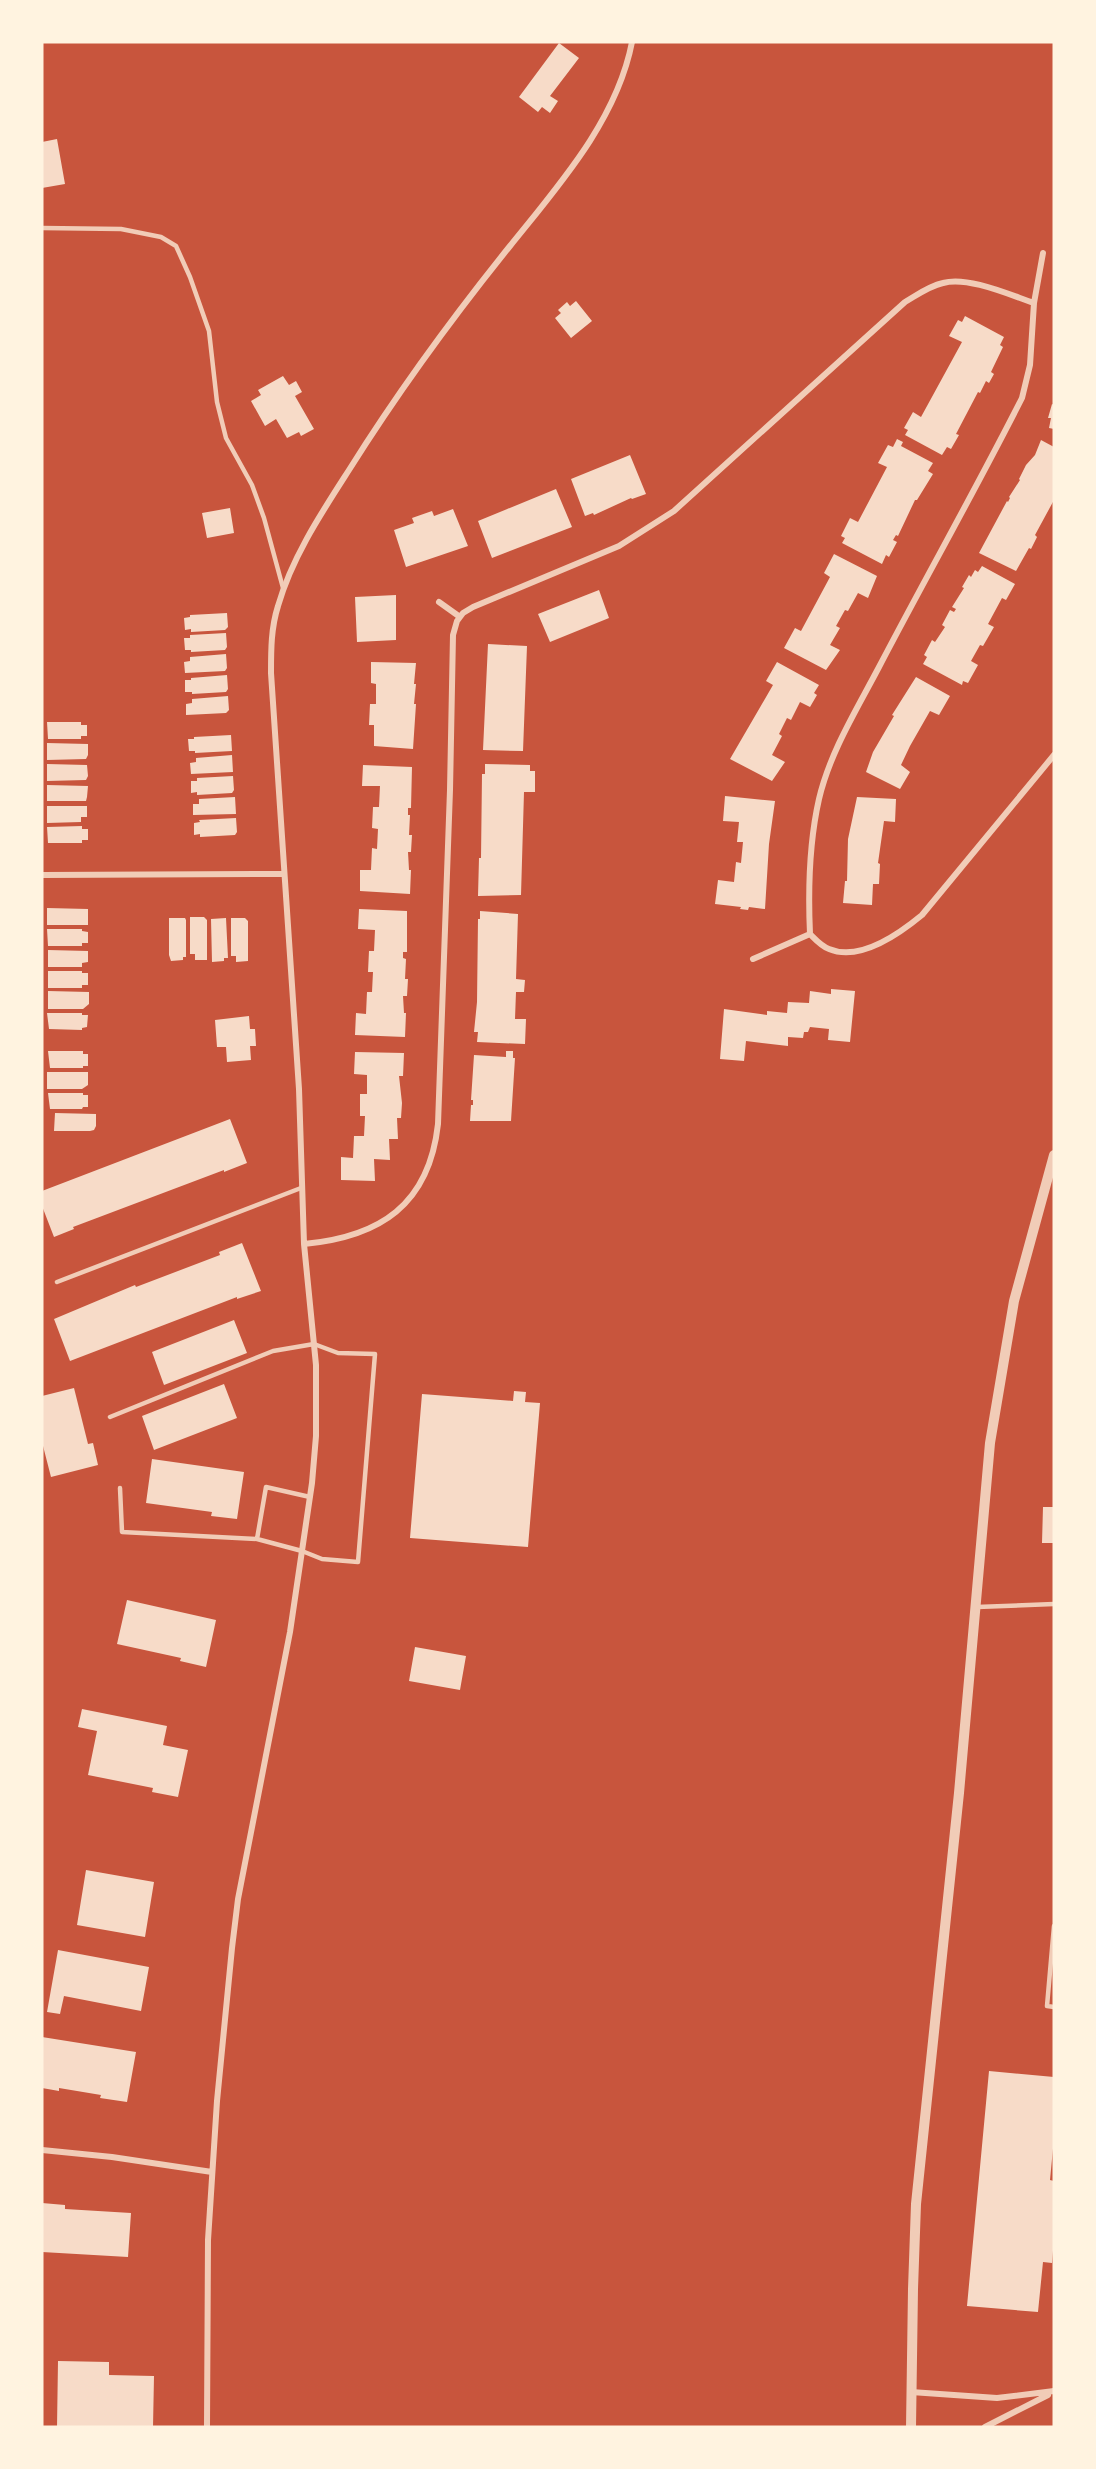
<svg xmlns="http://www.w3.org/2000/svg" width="1096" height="2469" viewBox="0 0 1096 2469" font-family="Cabin,sans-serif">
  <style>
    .building { fill: #f7dbc8 }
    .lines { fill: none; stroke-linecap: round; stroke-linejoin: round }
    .service { stroke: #f1ccb7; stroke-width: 4.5 }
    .minor { stroke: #f1ccb7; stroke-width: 6 }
    .tertiary { stroke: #f1ccb7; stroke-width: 10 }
  </style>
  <rect width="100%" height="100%" fill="#c8553d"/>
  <path class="building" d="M559,43L579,58L550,96L558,101L550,113L542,107L538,112L519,97Z
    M57,139L65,184L42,188V142Z
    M576,301L592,321L571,338L555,318L561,313L558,310L567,302L570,306Z
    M965,316L1004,337L1000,345L1003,347L991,372L994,374L989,383L986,381L980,393L978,392L956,434L959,435L951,449L947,447L942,455L905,435L908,430L904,428L913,412L921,417L962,342L949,336L958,320L962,322Z
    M283,376L289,385L296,381L302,392L295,396L314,429L301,436L299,432L287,438L276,419L265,426L251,401L261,395L258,390Z
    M1052,404L1054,405V429L1049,428L1051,418H1048Z
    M897,439L903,442L901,446L933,463L928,471L933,474L917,500H915L898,536L896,535L893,540L897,542L889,557L886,555L882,564L842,543L845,538L841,536L850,518L858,522L887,467L878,463L888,445L893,447Z
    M1041,440L1054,447V500L1035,535L1037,537L1031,549L1029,548L1016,571L979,553L1007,501L1008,502L1010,498L1009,497L1020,480L1019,479L1026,465L1035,455Z
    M630,455L646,494L632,499L631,498L594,515L593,513L585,516L571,479Z
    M556,489L572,527L492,558L478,521Z
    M230,508L234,533L207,538L202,513Z
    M453,509L468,546L406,567L394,530L414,523L412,518L432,511L434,516Z
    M834,554L877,576L868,598L858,593L848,611L845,610L836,626L840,628L830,645L840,650L826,670L784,648L795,628L801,631L830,577L824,573Z
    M982,566L1015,584L1006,600L1002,598L988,624L994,627L983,646L980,645L971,661L978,665L968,683L963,681L962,685L923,664L927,657L924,655L932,640L935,642L945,627L942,625L950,610L954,612L956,609L952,607L964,588L962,587L969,575L971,577L975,570L978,572Z
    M599,590L609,618L550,642L538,614Z
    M396,595V640L357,642L355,597Z
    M227,613L228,627L225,630L191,632V629L185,630L184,618L190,617V615Z
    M226,633L227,647L225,650L191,652V650H185L184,638H190V635Z
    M488,644L527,646L523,751L483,750Z
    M226,654L227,668L225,671L185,673L184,662L190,661V657Z
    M371,662L416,663L414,684H416L414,704H416L413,749L374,746V725H369L370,704H376V684L371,683Z
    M777,662L819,685L814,693L817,695L810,707L800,702L791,720L787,718L779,734L782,736L772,755L785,762L772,781L730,759L773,685L766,681Z
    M227,675L228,689L226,692L192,694V692H185V680H191V678Z
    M916,677L950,696L939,715L930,711L910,746L901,765L910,772L900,789L866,772L873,752L894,716L892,715Z
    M228,696L229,710L226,713L186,715V704L192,703V699Z
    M47,722H81V725H87V736H81V739H48Z
    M231,735L232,751L195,753V751H189L188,739H194V737Z
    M47,743L88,744V755L86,759L47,760Z
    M232,755L233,772L191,774L190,763L196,762V758Z
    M47,764L87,765L88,776L86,780L47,781Z
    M485,764L530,765V771H535V792H524L521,895L478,896L479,858H481L482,774H485Z
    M363,765L412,767L411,808H408V815H410L409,835H412L411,852H408L409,870H411L410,894L360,891V870H371L372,848L377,849L378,829L372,828L373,807H379L380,786H362Z
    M233,776L234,790L232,793L197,795V792L191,793V781H197V778Z
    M47,785L88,786L87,797L86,801H47Z
    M725,796L775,801L769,844L765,909L749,907L748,910L740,909L741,907L715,904L718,880L734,882L736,862L741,863L743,842H737L739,822L723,821Z
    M235,797L236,814L193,815V804H199V799Z
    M857,797L896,799L895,822L884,821L878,863L880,864L879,884H873L872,905L843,903L845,881H847L848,839Z
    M47,806H87V817H81V822L47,823Z
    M236,818L237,832L235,835L200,837V834L194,835V823L200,822L199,820Z
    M82,826V829H88V840H82V843H48L47,827Z
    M47,908L88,909V925H47Z
    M359,909L407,911V952H403V958L406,959L405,979H408L407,996H403L404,1013H406L405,1037L355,1035L356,1013L366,1014L367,992H372L373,972H368L369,951H374L375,930L358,929Z
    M480,911L518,914L516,979L525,980L524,992H516L515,1019H526L525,1044L477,1042L478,1032H474L477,1002L478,919H480Z
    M190,917H204L207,920V960H195V954H190Z
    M169,918H185L186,920V957H183V960L171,961L169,955Z
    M226,918L228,958H224V961L212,962L211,919Z
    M231,918H245L248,921V961L236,962V956H231Z
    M47,929H82V931L88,932V943H82V946H48Z
    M48,950L88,951V962L82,963V967H48Z
    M48,971H82V973H88V985H82V988H48Z
    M831,989L855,991L850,1042L828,1040L829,1029L810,1027L808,1032H804L803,1038L788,1037V1046L746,1041L744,1061L720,1059L724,1009L767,1015V1011L787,1013L788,1002L809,1003L810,991L831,994Z
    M48,991L89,992V1004L83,1009H48Z
    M47,1013H82V1015H88L87,1027L82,1028V1030L49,1029Z
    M249,1016L250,1029H255L256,1046H250L251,1060L227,1062L226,1047H217L215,1020Z
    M48,1051H83V1054H88V1066H83V1068H50Z
    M506,1051H513V1058H515L511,1121H470L471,1105H473V1100H471L474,1055L506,1057Z
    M355,1052L404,1053L403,1076H399L402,1103L401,1118H397L398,1139H389L390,1160L374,1159L375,1181L341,1180V1157L353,1158L354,1136H364L365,1116H360V1094H367V1075L354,1074Z
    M47,1072H88V1085L82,1089H47Z
    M48,1093H83V1095H88V1107H83L82,1109H50Z
    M55,1113L96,1114V1126L94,1130L90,1131H54Z
    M230,1119L247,1163L224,1172V1170L73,1227L74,1229L54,1237L42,1206V1191Z
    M242,1243L261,1291L237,1299V1297L70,1361L54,1319L135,1285L136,1287L220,1255L219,1252Z
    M234,1320L247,1353L164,1385L152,1352Z
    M224,1384L237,1418L154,1450L142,1416Z
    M74,1388L88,1444L93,1443L98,1465L51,1477L42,1442V1396Z
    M514,1391L526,1392L525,1402L540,1403L528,1547L410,1538L422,1394L513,1401Z
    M152,1459L244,1472L237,1519L211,1516L212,1512L146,1503Z
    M1043,1507H1054V1543H1042Z
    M127,1600L216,1620L206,1667L180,1661L181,1658L117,1644Z
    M415,1647L466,1656L460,1690L409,1681Z
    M82,1709L167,1726L163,1745L188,1750L178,1797L152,1792L153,1788L88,1775L97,1731L78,1727Z
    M86,1870L154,1882L145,1937L77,1925Z
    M58,1950L149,1967L141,2011L64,1996L60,2014L47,2012Z
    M42,2037L136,2052L127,2102L100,2098L101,2095L59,2088V2091L42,2088Z
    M989,2071L1054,2077V2138L1050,2180L1054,2181V2238L1052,2263L1043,2262L1038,2312L967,2306Z
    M42,2203L65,2205V2209L131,2213L128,2257L42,2252Z
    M58,2361L109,2362V2375L154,2376L153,2427H57Z"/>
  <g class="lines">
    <path class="service" d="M42,228L121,229L161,237L176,246L190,277L209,331L217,402L226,438L252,485L264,518L283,588
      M57,1282L301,1188
      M110,1417L273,1351L314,1344L338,1353L375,1354L358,1562L322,1559L302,1551L257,1539L266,1487L310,1497
      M120,1488L122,1532L257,1539
      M977,1607L1054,1604
      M1054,1926L1047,2006L1054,2007"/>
    <path class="minor" d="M1034,303L1043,253
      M439,602L460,617
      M42,875L284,874
      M810,934C816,940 821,946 829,949C860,962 899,934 922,915L1054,755
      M304,1244C380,1237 429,1205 438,1124L450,790L453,635L457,621L463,613L473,607L619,546L674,511L905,302C917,295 929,286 943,283C968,276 1010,295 1034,303L1030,365L1022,398C976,489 926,577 879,667C857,709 830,752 819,799C809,843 808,890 810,934L753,959
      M42,2150L112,2157L212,2172
      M911,2392L997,2398L1054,2391
      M207,2427L208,2240L217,2101L232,1948L238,1899L290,1632L312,1483L316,1436V1365L304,1244L299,1089L271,673C271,650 271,628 278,606C292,557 322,512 349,470C398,392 452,318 510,246C559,185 617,120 632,42
      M985,2427L1048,2395"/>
    <path class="tertiary" d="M911,2427L913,2289L916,2204L959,1793L990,1443L1014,1301L1054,1155"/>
  </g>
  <rect width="1096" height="2469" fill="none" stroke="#fff3e0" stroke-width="87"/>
</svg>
